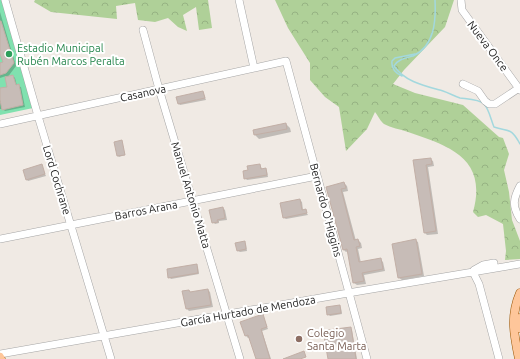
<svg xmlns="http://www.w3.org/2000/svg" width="520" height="359" viewBox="0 0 520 359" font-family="Ubuntu,sans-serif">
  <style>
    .forest { fill: url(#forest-crowns) }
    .pitch { fill: #80e1af }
    .shadow { fill: #0003 }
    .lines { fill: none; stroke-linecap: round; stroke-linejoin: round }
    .stream { stroke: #a3d8de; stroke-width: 1.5 }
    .building { fill: #c7bcb7; stroke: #c2afa6 }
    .minor-casing { stroke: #a5a5a5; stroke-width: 8 }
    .major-casing { stroke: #995300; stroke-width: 9 }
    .minor { stroke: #fff; stroke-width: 7 }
    .major { stroke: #fec69a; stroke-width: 8 }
    .leisure-dot { fill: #2e9e5b; stroke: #fff; stroke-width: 1.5 }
    .education-dot { fill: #8d6e63; stroke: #fff; stroke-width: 1.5 }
    .labels { text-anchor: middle; stroke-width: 4; stroke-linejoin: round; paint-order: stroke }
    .street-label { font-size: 11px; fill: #1e1e1e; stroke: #fff }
    .leisure-label { font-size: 11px; fill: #27864d; stroke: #fff; text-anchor: start }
    .education-label { font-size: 11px; fill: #785e54; stroke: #fff; text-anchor: start }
  </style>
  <defs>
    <pattern id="forest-crowns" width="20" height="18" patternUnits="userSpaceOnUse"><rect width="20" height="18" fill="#afd098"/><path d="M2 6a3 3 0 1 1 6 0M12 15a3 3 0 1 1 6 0" fill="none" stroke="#96b283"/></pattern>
  </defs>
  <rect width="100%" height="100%" fill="#f0eae4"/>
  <path class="forest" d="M35,0H208L212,28L199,30L196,7L183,15L187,31L178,27L168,18L155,22L138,20L135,3L116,6L117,19L51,12L34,2Z
    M275,0H454L445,27L404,70L393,84L415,93L463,105L499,137L503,138L509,154L504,170L509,192L512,220L520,241V259L505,260L506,251L503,224L486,215L478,217L473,212C488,158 449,146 408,132C400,129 391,128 384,124C381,122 378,116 375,112L367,129L346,151L339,107L325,97L310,80V63L288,28Z"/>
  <path class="pitch" d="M0,0H4L33,108L0,115Z"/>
  <path class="shadow" d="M0,12L16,66L7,78L13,76L15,78L17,86L21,87L25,107L5,111L3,109H0V89L9,88L6,76L0,78V64L4,63L0,50Z
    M203,92L206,100L180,105L179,104Z
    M286,124L290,128L291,132L259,139L255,135L254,130Z
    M122,141L125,155L119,157L118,156Z
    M430,159L433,161L434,166L428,167L438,234L427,235L425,233L414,161Z
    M41,165L46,176L28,181L27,180Z
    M260,165L262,169H266L267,171L268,177L247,180L245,178Z
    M344,183L347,186L348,191L343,192L356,241L358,240L361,243L362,248L358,249L361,263L380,259L383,262L385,271L364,275L366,284L357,285L354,283L348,251L346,252L343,249L327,187Z
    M300,200L302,202L303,210H305L308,215L286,219L284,218Z
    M223,208L225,210L227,220L219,221V223L215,224L213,222Z
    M415,240L418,242L424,276L402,280L399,278Z
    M244,242L246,244L247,251L240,252L238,251Z
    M196,265L198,267L199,274L171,279L169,277Z
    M208,290L210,292L213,307L189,311L187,309L189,291L191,293Z
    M340,306L341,308L342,314L330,316L328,314Z
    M263,316L268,329L262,331L271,359H257L250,337L248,338L246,336L241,322Z
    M350,328L352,330L357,359H329Z"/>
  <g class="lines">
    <path class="stream" d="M435,0C436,20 435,46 413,56C406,58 398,59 394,66C405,82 425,86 443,91C449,93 454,96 460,98C467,99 479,99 484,104C489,109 491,120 494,127C509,132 511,127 520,144
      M402,76C395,73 391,69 392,61L395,58L415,54"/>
  </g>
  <path class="building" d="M0,21H1L14,63L6,73L0,75V63L3,62L0,54Z
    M13,75L16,85L19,84L23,105L2,110L0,100V88L7,87L5,77Z
    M203,91L205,98L178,104L176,97Z
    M286,123L287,129L254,135L253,130Z
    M122,140L125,155L117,156L114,142Z
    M431,158L432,164L426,165L436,231L424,233L413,160Z
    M42,164L45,174L26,180L23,170Z
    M260,164L261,169L266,168L267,175L244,179L243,171L248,170L247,166Z
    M344,182L346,188L341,189L354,240L358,239L360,246L356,247L359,262L381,258L383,269L362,273L364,281L353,283L347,249L343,250L326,187Z
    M300,199L302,210L306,209L307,213L283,218L280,203Z
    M223,207L225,218L217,220L218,222L212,223L209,210Z
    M416,239L422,274L398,278L392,244Z
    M245,241L246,249L237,251L235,243Z
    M197,264L198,273L168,278L167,269Z
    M208,289L211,305L186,309L182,291L189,290L190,292Z
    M340,305L341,313L327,315L326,307Z
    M263,314L267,327L261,329L270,359H256L248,335L245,336L240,322Z
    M351,327L356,359H328L324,337L329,336L328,330Z
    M304,351L306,357L300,359H283Z"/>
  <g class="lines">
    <defs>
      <path id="minor" d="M5,0L38,116L111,359
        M239,0L254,68
        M461,0L462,10L520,90
        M143,30L159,89L240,359
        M463,84L478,91L485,101L489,104H495L519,88
        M0,124L286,61L367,359
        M520,186C513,199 512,206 520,219
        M0,239L317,176
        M474,270L483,265L494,263
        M473,272L479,284L499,359
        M0,354L354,292L520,264"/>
      <path id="major" d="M520,318V328
        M0,357L1,359
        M519,359C514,335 510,316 520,293"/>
    </defs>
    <use href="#minor" class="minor-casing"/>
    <use href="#major" class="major-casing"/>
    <use href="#minor" class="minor"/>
    <use href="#major" class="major"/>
  </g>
  <circle class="leisure-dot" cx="9" cy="54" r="4"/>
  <circle class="education-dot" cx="299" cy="339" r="4"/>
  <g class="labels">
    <g class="street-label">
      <text transform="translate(488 46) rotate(53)" y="4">Nueva Once</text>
      <text transform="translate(143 93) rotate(-12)" y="4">Casanova</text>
      <text transform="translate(57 180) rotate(73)" y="4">Lord Cochrane</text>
      <text transform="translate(191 195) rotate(73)" y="4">Manuel Antonio Matta</text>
      <text transform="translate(146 210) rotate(-11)" y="4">Barros Arana</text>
      <text transform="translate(326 210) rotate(75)" y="4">Bernardo O'Higgins</text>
      <text transform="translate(248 311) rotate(-10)" y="4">García Hurtado de Mendoza</text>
    </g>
    <g class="leisure-label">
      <text x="17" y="52">Estadio Municipal<tspan x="17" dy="13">Rubén Marcos Peralta</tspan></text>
    </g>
    <g class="education-label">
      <text x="307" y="337">Colegio<tspan x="307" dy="13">Santa Marta</tspan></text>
    </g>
  </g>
</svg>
